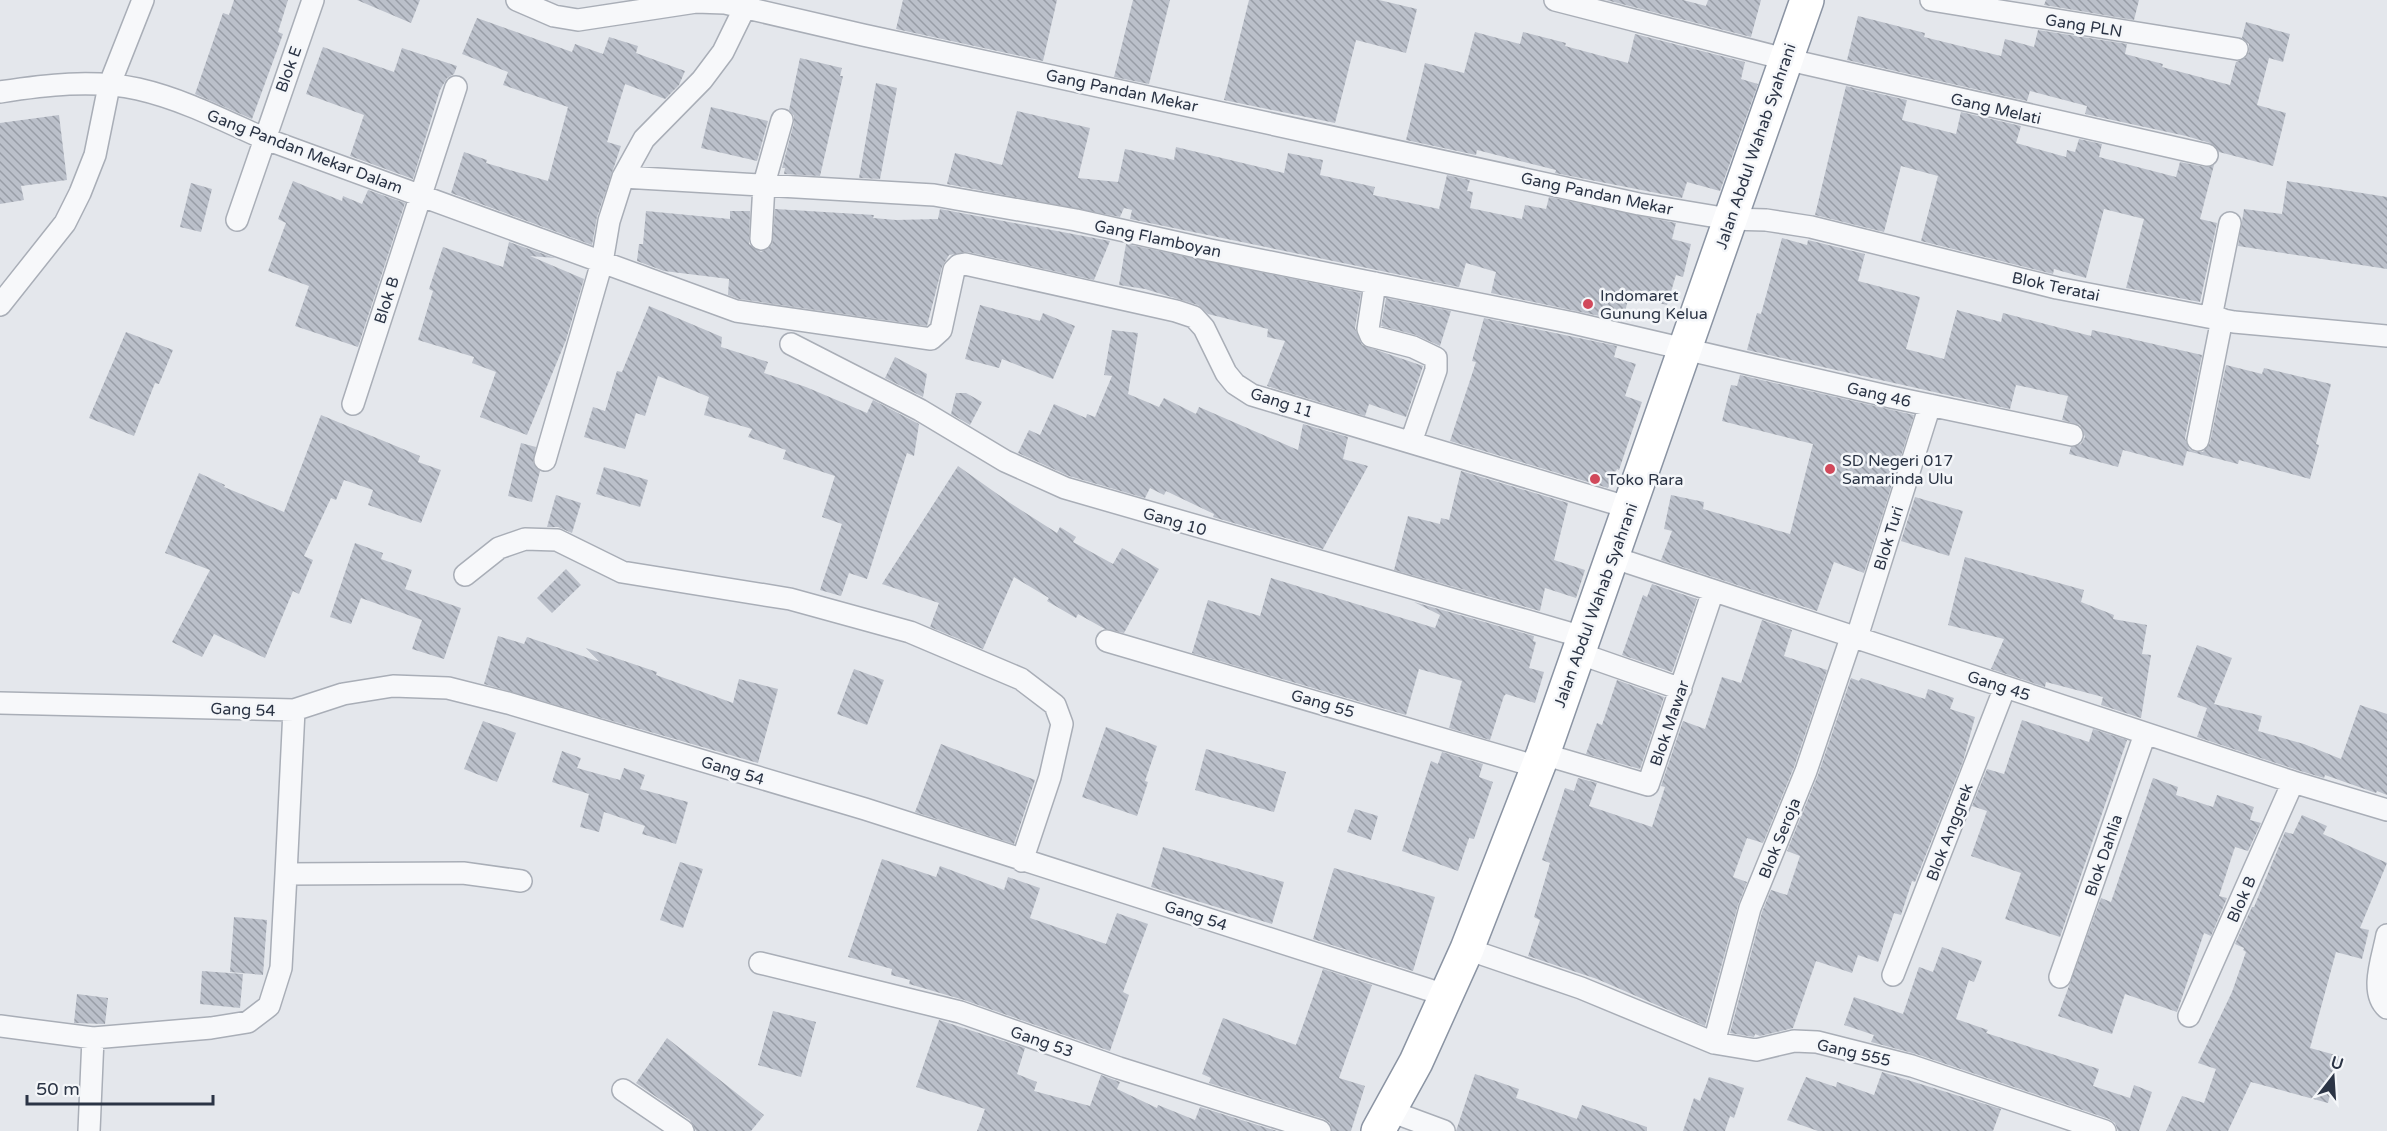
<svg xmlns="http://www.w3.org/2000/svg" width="2387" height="1131" viewBox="0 0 2387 1131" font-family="'Varela Round',sans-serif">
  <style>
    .building { fill: url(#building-back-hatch) }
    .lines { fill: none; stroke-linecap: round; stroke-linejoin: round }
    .street-casing { stroke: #a9aeb7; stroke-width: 24 }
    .highway-casing { stroke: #8b94a3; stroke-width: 36 }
    .street { stroke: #f7f8fa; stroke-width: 21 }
    .highway { stroke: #fff; stroke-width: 33 }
    .poi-dot { fill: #d1495b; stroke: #f4f6f9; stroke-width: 2 }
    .labels { text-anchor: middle; stroke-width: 5; stroke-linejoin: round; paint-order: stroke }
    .street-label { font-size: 16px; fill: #2b3445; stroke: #f4f6f9 }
    .poi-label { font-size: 16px; fill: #2b3445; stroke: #f4f6f9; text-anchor: start }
  </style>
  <defs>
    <pattern id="building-back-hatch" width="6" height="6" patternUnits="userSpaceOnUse" patternTransform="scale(1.5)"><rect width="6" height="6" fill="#bbc0ca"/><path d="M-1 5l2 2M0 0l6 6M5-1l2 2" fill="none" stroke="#989da6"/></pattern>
  </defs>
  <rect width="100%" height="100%" fill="#e4e7ec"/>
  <path class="building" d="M234,0H288L278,32L283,34L252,119L195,94L223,13L229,15Z
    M357,0H420L411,23Z
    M903,0H1057L1043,61L896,29Z
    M1133,0H1170L1149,84L1114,77Z
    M1249,0H1379L1417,9L1406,53L1356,40L1335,123L1224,100Z
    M1606,0H1683L1706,6L1708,0H1761L1751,37Z
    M2046,0H2139L2134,20L2044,5Z
    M1858,16L1925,33L1924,37L2001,56L2005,39L2034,47L2038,30L2127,44L2125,54L2163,64L2162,67L2230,85L2236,62L2246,57L2249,52V44L2242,38L2246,22L2290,34L2283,62L2269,58L2257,105L2286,113L2273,166L2219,152L2210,143L2186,136L2085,114L2087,106L2030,91L2027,101L1847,60Z
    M477,18L572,52L575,44L603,54L609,37L638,46L636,53L685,71L679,85L665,99L625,84L607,142L621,146L597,217L592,245L451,193L464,152L487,160L486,163L548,181L568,107L503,85L508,72L462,54Z
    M1475,32L1520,44L1523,32L1566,43L1565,46L1628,63L1635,34L1745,62L1741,79L1758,84L1720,191L1687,182L1682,198L1555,173L1556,170L1477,150L1476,155L1406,140L1425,63L1464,73Z
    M323,47L394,72L402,48L457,66L454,74L447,78L440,90L413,179L350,156L364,115L306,94Z
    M800,58L842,68L840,76H843L820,176L784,174L785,168H782L794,123V116L789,110Z
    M876,83L897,88L880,179L859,178Z
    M1846,86L1907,100L1902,120L1956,134L1961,112L2021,126L2016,143L2066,157L2067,150L2075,152L2079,139L2102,144L2099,157L2176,177L2180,162L2205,167L2214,165L2200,219L2217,223L2200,302L2126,288L2144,219L2104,209L2086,278L2054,269L2053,274L1921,241L1938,176L1901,166L1884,232L1815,215Z
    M711,107L768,121L757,161L701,148Z
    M1017,111L1090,128L1078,178L1118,182L1125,149L1174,160L1176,147L1284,173L1288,153L1323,160L1320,175L1375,187L1373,195L1439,209L1447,175L1470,180L1467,191L1473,192L1470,208L1522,219L1525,205L1546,209L1549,197L1676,223L1672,239L1691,244L1683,277L1676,275L1667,305L1629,295L1623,321L1491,293L1496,272L1466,263L1459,287L1130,219L1132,210L1124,208L1120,217L947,184L955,153L1002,165Z
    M59,115L67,180L21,186L24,200L0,204V123Z
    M293,181L342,201L343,196L362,204L368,190L405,203L358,347L295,326L309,286L268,271L286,223L278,219Z
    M2287,181L2387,197V269L2238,246L2244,209L2282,214Z
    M191,183L212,189L201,232L180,227Z
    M775,209L874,215L873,218L896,220L938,219L940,209L1110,241L1094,280L968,252L949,255L942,267L927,326L739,299L728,295L729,279L664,271L637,261L639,244H643L646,211L730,219V211H750L749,244L761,252L772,245Z
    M1782,238L1807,245L1808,240L1865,254L1858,281L1920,297L1906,349L1944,359L1957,310L2001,322L2003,313L2091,336L2092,330L2202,355L2185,438L2189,449L2195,452H2203L2210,443L2226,365L2262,374L2264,368L2331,384L2316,444L2319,445L2310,479L2239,460L2238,464L2187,451L2183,466L2123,450L2118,467L2069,454L2071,447L2081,444L2085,437L2080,425L2062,420L2068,396L2016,385L2010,409L1747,350L1757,313L1761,314Z
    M509,242L555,258L530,256L584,279L566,340L527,435L480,417L496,372L472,363L474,357L418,340L433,291L429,289L443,247L503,267Z
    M1126,244L1361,293L1355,328L1362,345L1423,366L1406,417L1369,404L1365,416L1267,386L1285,341L1267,337L1268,329L1208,314L1198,305L1145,289L1119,285Z
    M1386,298L1451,311L1440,346L1416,335L1381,326Z
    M980,305L1040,321L1043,313L1075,326L1053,379L1002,359L999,368L965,359Z
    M649,306L722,337L721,347L768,362L764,373L806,387L867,413L873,400L919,424L914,456L907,453L867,579L849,573L841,596L820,590L842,524L822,517L835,476L783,459L786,450L748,437L752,429L704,415L709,397L658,376L645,416L636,413L625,449L584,437L593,407L605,411L617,371L622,372Z
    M1484,318L1617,346L1614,357L1636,364L1625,396L1642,402L1619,470L1617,469L1608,488L1450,441L1476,362L1472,361Z
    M1112,330L1138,333L1128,394L1159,407L1164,398L1196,414L1199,407L1298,450L1303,424L1348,437L1343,459L1368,466L1323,549L1213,517L1214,514L1166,491L1164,495L1150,488L1145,498L1069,476L1018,453L1029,430L1040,435L1054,404L1086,418L1087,414L1095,417L1112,376L1104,375Z
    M126,332L173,350L159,384L155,383L134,436L89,418Z
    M895,357L927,374L923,397L885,378Z
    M1740,375L1914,415L1864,573L1834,562L1817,611L1661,560L1672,531L1664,529L1671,495L1704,502L1703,509L1790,534L1813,444L1722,421L1731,385L1737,386Z
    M956,393H966L982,402L970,425L951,414Z
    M321,415L420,456L418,462L441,470L421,523L368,505L373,490L344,480L336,500L331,498L304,556L313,560L299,594L293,591L265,658L214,634L202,657L172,642L210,570L165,553L199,473L225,485L224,487L284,512Z
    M521,443L536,447L533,462L540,471L532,502L508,496Z
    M958,466L1010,503L1057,533L1060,527L1076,537L1073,542L1113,564L1122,548L1159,569L1124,633L1105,629L1078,614L1076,618L1047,601L1049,598L1014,577L983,649L930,627L939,603L882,584Z
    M604,467L648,480L640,507L596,494Z
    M1461,471L1568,503L1554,560L1585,570L1576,598L1545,588L1540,611L1394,570L1408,516L1440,524L1441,518L1449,520Z
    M556,495L581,503L572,533L558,527H547Z
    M1915,497L1963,511L1949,556L1901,541Z
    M355,543L383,553L381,559L412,570L405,589L461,608L444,659L412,649L422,620L361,598L351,624L330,617Z
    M1965,557L2084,590L2081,602L2114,615L2113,619L2147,625L2142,654L2151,655L2141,718L2101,705L2103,697L2046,682L2045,687L1991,669L2004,639L1948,625Z
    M566,569L581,585L552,613L537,598Z
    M1271,578L1435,628L1440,615L1414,602L1534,636L1533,641L1536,642L1529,668L1544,672L1535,703L1506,694L1504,696L1490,740L1449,728L1462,681L1419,669L1406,715L1192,653L1208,600L1260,616Z
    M1652,584L1697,599L1672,672L1622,655L1643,595L1647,597Z
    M1762,620L1792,630L1784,656L1827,670L1794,767L1763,843L1747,838L1733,877L1747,882L1738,905L1705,1026L1597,979L1528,956L1540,920L1534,917L1550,863L1542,860L1565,788L1574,791L1578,778L1597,783L1589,806L1652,827L1665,787L1661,786L1683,721L1705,729L1722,677L1741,683Z
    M498,636L524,644L527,637L600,662L586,648L657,672L656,675L733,703L739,679L778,689L758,763L484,684Z
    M2197,645L2232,658L2214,704L2262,716L2258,731L2304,744L2341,759L2360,705L2387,714V795L2377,791L2376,793L2325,775L2324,778L2297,770L2197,737L2207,708L2177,697Z
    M854,669L884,680L867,725L837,714Z
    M1851,678L1859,681L1861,678L1925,699L1928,689L1954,698L1950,709L1975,717L1963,761L1915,882L1912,881L1901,915L1894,913L1878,962L1858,955L1852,973L1816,961L1793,1028L1760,1036L1755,1034L1754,1037L1730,1033L1762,912L1771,890L1787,895L1800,856L1787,851L1818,775Z
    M1617,680L1664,697L1640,769L1586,754L1597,723L1602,725Z
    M2022,720L2089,742L2093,729L2127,740L2060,937L2005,919L2021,873L1971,856L1987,811L1972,806L1987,769L2004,774Z
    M483,721L516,733L497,782L464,769Z
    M1106,727L1157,746L1145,781L1148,782L1137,816L1082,797Z
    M941,744L1035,780L1014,844L915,812Z
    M1206,749L1286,772L1274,812L1195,790Z
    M562,751L581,758L577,768L620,780L624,768L645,775L640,789L688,802L676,844L642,834L645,826L604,812L599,832L580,827L589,794L552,782Z
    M1442,752L1483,764L1479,777L1493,782L1474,839L1469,838L1458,871L1402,851L1431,761L1438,764Z
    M2153,778L2178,787L2176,795L2213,807L2217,795L2254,807L2250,820L2261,823L2248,851L2235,847L2219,896L2227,898L2211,936L2204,933L2177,1012L2125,994L2112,1034L2058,1016L2101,898L2111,902Z
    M1355,809L1378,816L1371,840L1347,832Z
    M2302,815L2327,826L2323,834L2387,863L2360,928L2369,930L2362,959L2336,952L2310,1048L2339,1056L2328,1103L2251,1082L2228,1131H2166L2182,1096L2204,1103L2216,1069L2198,1063L2232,992L2246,952L2243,950L2244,948L2235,944L2252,907H2254L2285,832L2293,834Z
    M1163,847L1284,882L1272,924L1151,887Z
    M882,859L936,877L940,866L1004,890L1008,877L1040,888L1030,918L1106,944L1117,913L1148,924L1123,992L1129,995L1110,1051L964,1000L909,984L910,980L891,975L892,969L848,957Z
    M680,862L703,869L683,928L660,920Z
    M1334,868L1435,897L1413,971L1313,939Z
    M234,917L267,920L263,975L230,972Z
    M1942,947L1982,961L1974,982L1969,980L1956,1019L1988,1030L1986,1033L2099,1069L2093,1086L2130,1098L2134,1085L2152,1092L2139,1131H2118L2115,1123L2109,1119L1916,1054L1871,1042L1874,1035L1844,1025L1854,997L1903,1014L1919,967L1933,972Z
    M1323,969L1372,985L1339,1078L1365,1086L1351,1131H1332L1330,1123L1324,1119L1209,1083L1211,1078L1202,1074L1223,1018L1296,1045Z
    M202,971L243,974L240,1008L200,1004Z
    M77,994L108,998L105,1024L74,1023Z
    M773,1011L816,1022L801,1077L758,1065Z
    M939,1020L1025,1048L1017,1074L1037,1082L1034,1091L1090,1106L1101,1075L1120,1082L1117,1089L1157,1108L1158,1105L1195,1120L1200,1107L1277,1131H977L985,1109L916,1087Z
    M667,1038L764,1115L751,1131H696L690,1120L636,1083Z
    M1882,1072L2001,1109L1993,1131H1818L1787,1120L1806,1077L1836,1087L1837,1082L1874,1095Z
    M1475,1074L1519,1089L1516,1098L1577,1119L1582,1105L1647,1127V1131H1456Z
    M1709,1077L1744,1088L1734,1118L1730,1116L1725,1131H1683L1694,1098L1700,1101Z"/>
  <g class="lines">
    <defs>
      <path id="street" d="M517,0L554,16L578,20L696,2L725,3L863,35L1639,204L1729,219L1766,220L1811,227L2057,288L2234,322L2387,336
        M1555,0L1785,59L2207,155
        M1931,0L2237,49
        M0,92C45,85 93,79 138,89C182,99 223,120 263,138L736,311L931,339L941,330L954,270L959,265L965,264L1176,311L1194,317L1204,328L1226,373L1235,384L1252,395L1630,508
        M623,177L934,195L1076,220L1210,250L1573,323L1891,397L2072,435
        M237,220L313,0
        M761,239L764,184L782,120
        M1375,283L1368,329L1371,336L1413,347L1436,358V370L1411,442
        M0,305L65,223L80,193L95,155L109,86L143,0
        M2211,317L2230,223
        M791,344L920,410L1005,461L1065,488L1583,637
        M353,404L456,87
        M2198,440L2222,319
        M545,460L602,262L609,221L623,177L644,139L702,80L723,52L746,5
        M1612,557L2293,782L2387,810
        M465,575L499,548L525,539L557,540L622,572L790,599L910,632L1021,679L1055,705L1062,724L1050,777L1022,861
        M1857,637L1930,405
        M1107,641L1538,767
        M1578,653L1681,689
        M0,703L294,710L343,694L393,686L448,688L508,703L865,809L1445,995
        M294,710L286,874L463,873L521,881
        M1543,754L1648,785L1713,591
        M2387,935C2383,957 2369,992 2387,1008
        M1467,949L1581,988L1714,1043L1756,1050L1794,1041L1817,1042L1912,1066L2105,1131
        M760,963L960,1012L1119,1068L1320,1131
        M1893,975L2005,687
        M2060,977L2145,734
        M2189,1016L2293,782
        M0,1026L93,1038L211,1028L248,1022L269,1006L281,968L286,874
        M1714,1043L1750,908L1806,771L1852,635
        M623,1090L683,1131
        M1390,1111L1444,1131
        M89,1131L93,1038"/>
      <path id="highway" d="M1378,1131L1416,1062L1467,949L1543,754L1807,0"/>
    </defs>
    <use href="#street" class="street-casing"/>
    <use href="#highway" class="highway-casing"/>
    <use href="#street" class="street"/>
    <use href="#highway" class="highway"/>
  </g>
  <g class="poi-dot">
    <circle cx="1588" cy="304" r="6"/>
    <circle cx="1830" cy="469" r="6"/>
    <circle cx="1595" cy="479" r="6"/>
  </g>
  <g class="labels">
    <g class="street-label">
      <text transform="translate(2084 25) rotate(9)" y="6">Gang PLN</text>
      <text transform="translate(288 69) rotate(-70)" y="6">Blok E</text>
      <text transform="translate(1122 90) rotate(12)" y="6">Gang Pandan Mekar</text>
      <text transform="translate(1996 108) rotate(13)" y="6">Gang Melati</text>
      <text transform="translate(1755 146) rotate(-71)" y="6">Jalan Abdul Wahab Syahrani</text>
      <text transform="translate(305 151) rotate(21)" y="6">Gang Pandan Mekar Dalam</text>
      <text transform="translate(1597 193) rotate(12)" y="6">Gang Pandan Mekar</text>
      <text transform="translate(1158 238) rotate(12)" y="6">Gang Flamboyan</text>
      <text transform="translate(2056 286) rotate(12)" y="6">Blok Teratai</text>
      <text transform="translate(386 300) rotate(-72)" y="6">Blok B</text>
      <text transform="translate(1879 394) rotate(13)" y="6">Gang 46</text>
      <text transform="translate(1282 402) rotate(18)" y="6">Gang 11</text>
      <text transform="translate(1175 521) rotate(16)" y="6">Gang 10</text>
      <text transform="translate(1888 538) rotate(-73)" y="6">Blok Turi</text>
      <text transform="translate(1595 605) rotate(-70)" y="6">Jalan Abdul Wahab Syahrani</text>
      <text transform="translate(1999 685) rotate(18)" y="6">Gang 45</text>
      <text transform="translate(1323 703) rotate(16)" y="6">Gang 55</text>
      <text transform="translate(243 709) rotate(2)" y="6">Gang 54</text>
      <text transform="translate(1669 723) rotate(-71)" y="6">Blok Mawar</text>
      <text transform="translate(733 770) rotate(17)" y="6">Gang 54</text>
      <text transform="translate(1949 832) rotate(-69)" y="6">Blok Anggrek</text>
      <text transform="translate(1779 838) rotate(-68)" y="6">Blok Seroja</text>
      <text transform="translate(2103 855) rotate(-71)" y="6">Blok Dahlia</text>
      <text transform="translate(2241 899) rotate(-66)" y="6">Blok B</text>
      <text transform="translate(1196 915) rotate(18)" y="6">Gang 54</text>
      <text transform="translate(1042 1041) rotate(19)" y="6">Gang 53</text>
      <text transform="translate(1854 1052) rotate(13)" y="6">Gang 555</text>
    </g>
    <g class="poi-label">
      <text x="1600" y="301">Indomaret<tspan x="1600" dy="18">Gunung Kelua</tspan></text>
      <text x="1842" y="466">SD Negeri 017<tspan x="1842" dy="18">Samarinda Ulu</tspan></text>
      <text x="1607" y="485">Toko Rara</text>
    </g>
  </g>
  <g transform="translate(2333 1077) rotate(17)" stroke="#f4f6f9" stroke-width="4.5" paint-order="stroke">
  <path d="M0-4.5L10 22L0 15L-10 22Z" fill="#2b3445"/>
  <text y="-9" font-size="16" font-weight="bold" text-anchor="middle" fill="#2b3445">U</text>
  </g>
  <path d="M27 1095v9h186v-9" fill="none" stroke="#2b3445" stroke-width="3"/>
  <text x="36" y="1095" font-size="18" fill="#2b3445" stroke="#f4f6f9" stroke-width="4.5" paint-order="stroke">50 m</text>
</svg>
